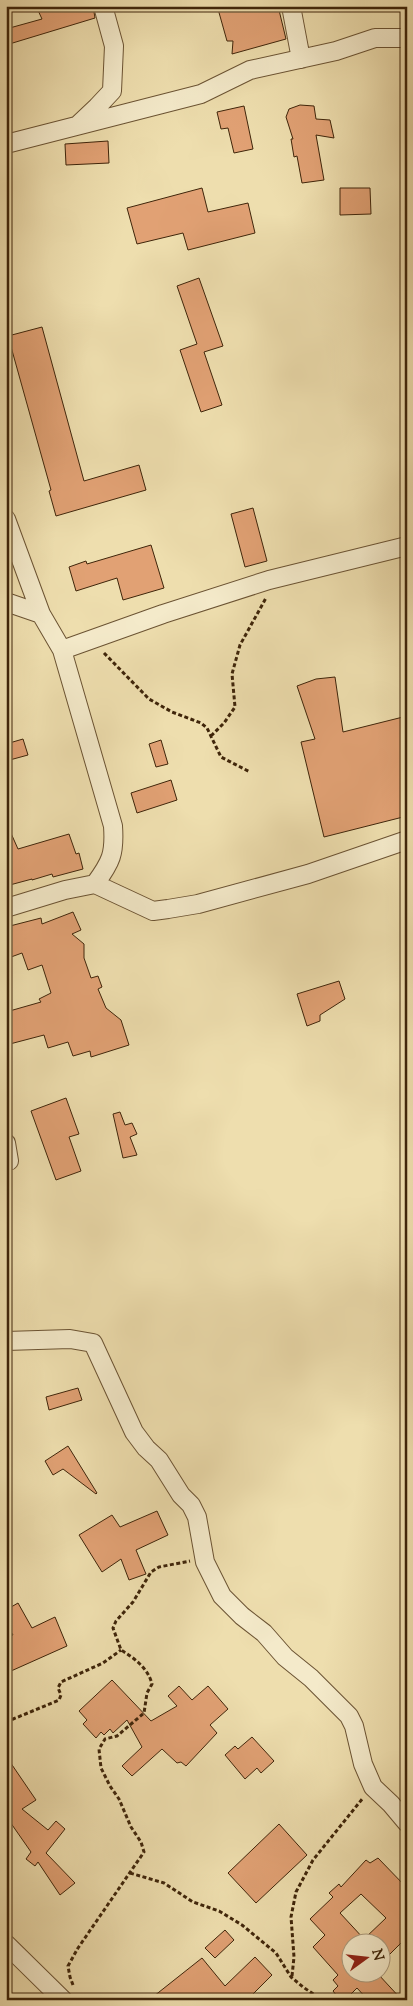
<svg xmlns="http://www.w3.org/2000/svg" width="413" height="2006" viewBox="0 0 413 2006" font-family="'Sorts Mill Goudy',serif">
  <style>
    .building { fill: #e1a174; stroke: #3f250a; fill-rule: evenodd }
    .lines { fill: none; stroke-linecap: round; stroke-linejoin: round }
    .street-casing { stroke: #6b5333; stroke-width: 20 }
    .path { stroke: #3f250a; stroke-width: 3; stroke-dasharray: 4 2.5; stroke-linecap: butt }
    .street { stroke: #f4eaca; stroke-width: 18 }
  </style>
  <rect width="100%" height="100%" fill="#eedeae"/>
  <filter id="stains"><feTurbulence type="fractalNoise" baseFrequency=".004" numOctaves="4"/><feColorMatrix values="0 0 0 0 .2 0 0 0 0 .09 0 0 0 0 .02 0 0 0 .5 -.17"/></filter>
  <radialGradient id="worn" r=".72"><stop offset=".6" stop-color="#630" stop-opacity="0"/><stop offset="1" stop-color="#630" stop-opacity=".3"/></radialGradient>
  <path class="building" d="M36,6H93L95,18L6,45V29L42,19Z
    M229,6H278L286,39L232,54L233,41H227L218,9Z
    M300,105L314,106L316,119L330,120L334,138L316,135L324,180L302,183L297,156L294,157L291,139H293L286,117L289,109Z
    M244,106L253,149L234,153L228,128L221,129L217,112Z
    M108,141L109,163L66,165L65,144Z
    M202,188L208,212L248,203L255,233L188,250L183,233L137,244L127,208Z
    M340,188H370L371,214L340,215Z
    M199,278L223,346L204,352L222,405L201,412L180,350L197,344L177,286Z
    M42,327L84,481L139,465L146,490L56,516L49,491L51,490L8,336Z
    M253,508L267,561L245,567L231,514Z
    M151,545L164,588L123,600L117,578L76,591L69,567L86,561L87,564Z
    M335,677L343,732L407,716V816L324,837L301,742L315,739L297,686L316,679Z
    M23,739L28,755L6,761V744Z
    M161,740L168,764L156,767L149,744Z
    M171,780L177,800L137,813L131,793Z
    M6,822L18,849L69,834L76,854L79,853L83,869L53,877L52,874L32,880V879L6,886Z
    M73,912L81,930L72,934L84,944V958L91,978L98,976L102,987L98,989L106,1008L121,1020L129,1045L91,1057L90,1051L73,1056L68,1042L48,1048L44,1035L6,1045V1012L41,1002L39,999L51,993L42,965L28,970L22,953L11,957L6,945V927L41,918L42,924Z
    M339,981L345,999L320,1015V1021L307,1026L297,994Z
    M66,1098L79,1134L69,1137L81,1171L56,1180L31,1111Z
    M120,1112L125,1125L132,1123L137,1134L130,1137L137,1155L123,1158L113,1114Z
    M78,1388L82,1400L49,1410L46,1397Z
    M68,1446L97,1493L96,1494L63,1469L53,1475L45,1461Z
    M157,1511L168,1535L136,1550L146,1574L129,1580L121,1559L102,1572L79,1535L112,1515L120,1527Z
    M18,1603L32,1628L55,1617L67,1646L11,1671L6,1660V1637L13,1635L6,1624V1610Z
    M112,1680L151,1721L177,1706L168,1696L179,1686L192,1700L208,1686L228,1709L210,1725L217,1733L186,1766L181,1762L177,1763L162,1749L132,1776L122,1766L142,1747L127,1720L113,1733L110,1729L104,1735L101,1732L96,1738L83,1724L87,1720L79,1711Z
    M252,1737L274,1761L261,1773L257,1768L245,1779L225,1755L235,1746L238,1749Z
    M6,1756L36,1800L22,1809L48,1830L56,1821L65,1829L46,1853L75,1883L60,1895L38,1862L35,1866L26,1859L31,1852L8,1819L6,1820Z
    M279,1824L307,1855L256,1903L228,1873Z
    M378,1858L407,1888V1937L380,1964V1944H350V1974H378L402,2000H368L357,1988L345,2000H340L333,1991L338,1986L333,1980L338,1975L313,1947L325,1935L310,1919L333,1897L329,1893L339,1884L341,1887L366,1860L370,1863ZM361,1894L386,1918L364,1939L340,1913Z
    M225,1930L234,1940L215,1958L205,1948Z
    M255,1957L272,1975L247,2000H149L202,1958L225,1986Z"/>
  <g class="lines">
    <defs>
      <path id="street" d="M291,6L301,59
        M79,124L97,107L112,91L114,46L103,6
        M6,144L201,94L250,70L336,51L375,38H407
        M6,519L41,614L62,650L113,826C115,854 111,862 95,884
        M6,602L41,614
        M62,650L163,614L269,580L407,546
        M6,908L65,890L95,884L153,911L168,909L198,904L308,874L407,840
        M6,1143L9,1161
        M6,1341L70,1339L93,1343L134,1432L146,1448L159,1460L181,1495L191,1505L197,1517L205,1562L222,1596L242,1616L264,1633L285,1657L311,1678L349,1716L354,1726L363,1764L373,1787L391,1804L407,1823
        M6,1944L63,2000"/>
    </defs>
    <use href="#street" class="street-casing"/>
    <path class="path" d="M104,653L149,699L172,712L201,723L207,728L221,757L250,772
      M211,736L224,723L235,707L232,674L240,645L266,598
      M6,1722L59,1700L61,1695L58,1688L61,1682L103,1663L121,1650
      M130,1873L164,1883L193,1902L219,1911L242,1925L276,1953L291,1977L303,1987L322,2000
      M292,1976L294,1957L291,1917L296,1892L313,1860L363,1798
      M73,1985L70,1977L68,1966L78,1948L144,1852L141,1842L131,1827L119,1799L110,1786L101,1768L99,1749L105,1739L117,1736L144,1713L147,1693L152,1684C148,1668 134,1658 121,1650L113,1628L116,1621L133,1602L151,1572L159,1567L190,1561"/>
    <use href="#street" class="street"/>
  </g>
  <rect width="413" height="2006" fill="none" stroke="#eedeae" stroke-width="25"/>
  <rect x="8" y="8" width="398" height="1991" fill="none" stroke="#3f250a" stroke-width="2.5"/>
  <rect x="12" y="12" width="388" height="1981" fill="none" stroke="#3f250a"/>
  <g transform="translate(366 1958) rotate(75)"><circle r="24" fill="#f4eaca" stroke="#ac9b7d"/>
  <path d="M0-4L9 19L0 12L-9 19Z" fill="#8f2418"/>
  <text y="-8" font-size="14" font-weight="bold" text-anchor="middle" fill="#3f250a">N</text>
  </g>
  <rect width="100%" height="100%" filter="url(#stains)"/>
  <rect width="100%" height="100%" fill="url(#worn)"/>
</svg>
